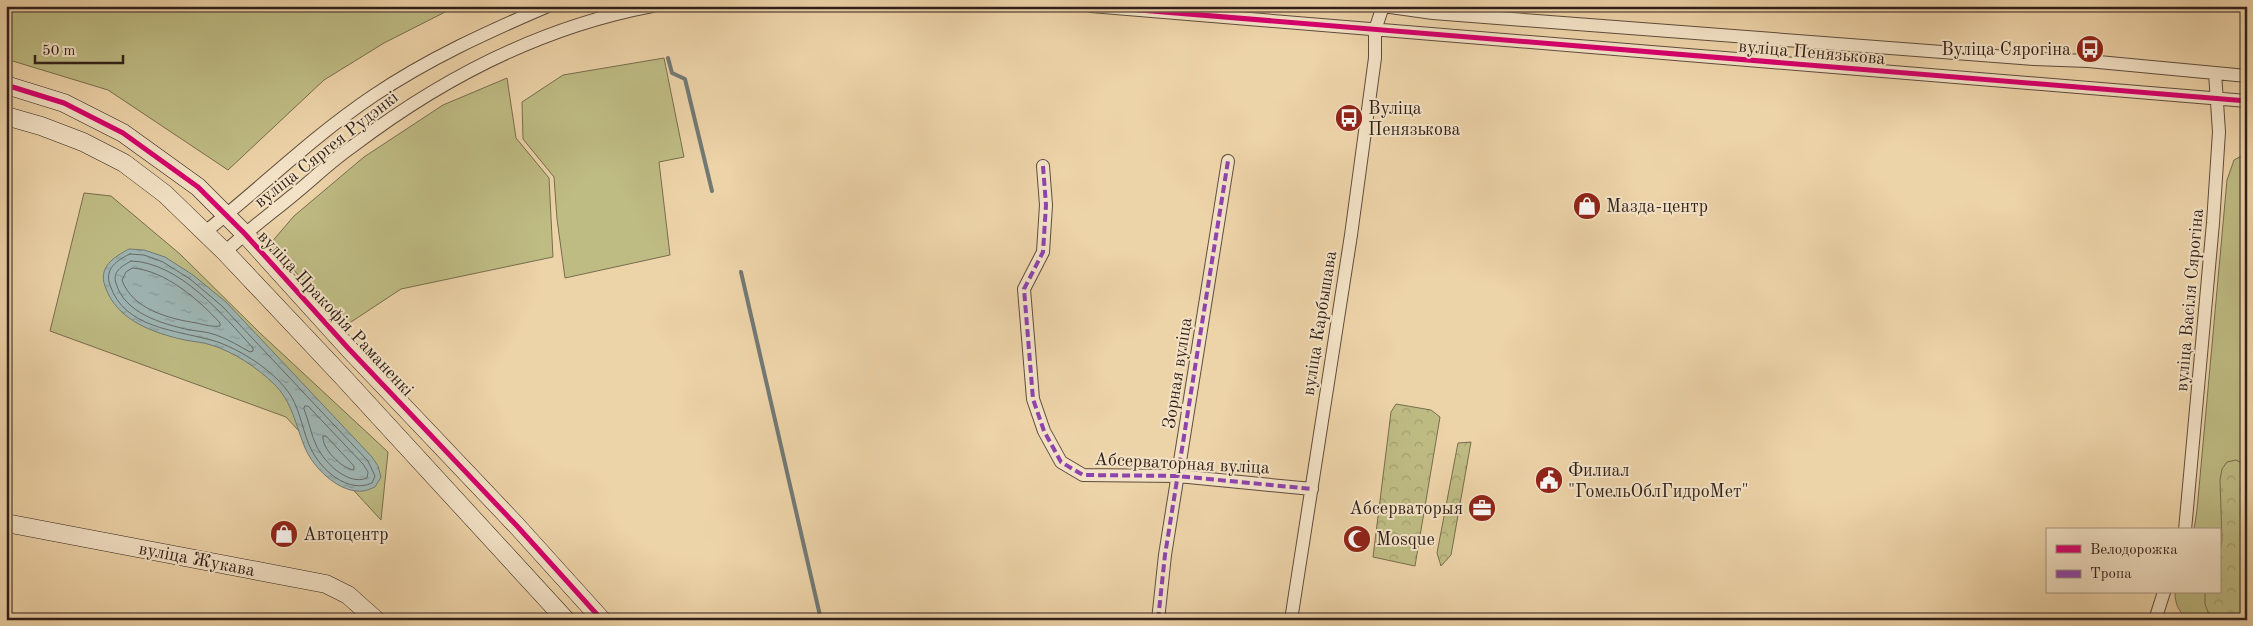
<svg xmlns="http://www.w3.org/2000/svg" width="2253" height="626" viewBox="0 0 2253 626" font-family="'Old Standard TT',serif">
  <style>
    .green { fill: #bebb83; stroke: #776d4e }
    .forest { fill: url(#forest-crowns); stroke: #776d4e }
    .wetland { fill: url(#wetland-marsh); stroke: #776d4e }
    .water { fill: url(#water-ripples); stroke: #727975 }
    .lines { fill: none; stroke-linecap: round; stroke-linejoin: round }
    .shore { stroke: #676a66; stroke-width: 1 }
    .stream { stroke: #727975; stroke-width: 4 }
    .street-casing { stroke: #5f4c3c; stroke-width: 14 }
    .secondary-casing { stroke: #301f18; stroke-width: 19 }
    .street { stroke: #f3e2c6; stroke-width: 12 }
    .secondary { stroke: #f3e2c6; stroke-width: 18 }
    .quiet { stroke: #8e44ad; stroke-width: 4; stroke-dasharray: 8 4; stroke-linecap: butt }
    .cycleway-casing { stroke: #f3e2c6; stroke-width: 8 }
    .cycleway { stroke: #d6006c; stroke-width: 5 }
    .labels { text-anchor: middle; stroke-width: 4; stroke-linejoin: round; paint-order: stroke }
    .poi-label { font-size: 18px; fill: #301f18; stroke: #f3e2c6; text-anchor: start }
    .street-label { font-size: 18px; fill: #301f18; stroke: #f3e2c6 }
  </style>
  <defs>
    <pattern id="forest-crowns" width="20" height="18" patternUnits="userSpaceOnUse" patternTransform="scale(1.25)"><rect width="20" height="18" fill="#bebb83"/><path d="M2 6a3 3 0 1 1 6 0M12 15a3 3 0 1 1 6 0" fill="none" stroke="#a4a070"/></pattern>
    <pattern id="wetland-marsh" width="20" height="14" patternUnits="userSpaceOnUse" patternTransform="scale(1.25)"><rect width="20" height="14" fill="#bebb83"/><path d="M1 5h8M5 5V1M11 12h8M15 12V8" fill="none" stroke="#a4a070"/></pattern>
    <pattern id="water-ripples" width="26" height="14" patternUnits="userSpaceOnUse" patternTransform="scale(1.25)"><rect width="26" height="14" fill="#9eb5b3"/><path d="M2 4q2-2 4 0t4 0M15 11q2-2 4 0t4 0" fill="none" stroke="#889b99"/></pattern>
  </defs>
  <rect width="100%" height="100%" fill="#edd3a8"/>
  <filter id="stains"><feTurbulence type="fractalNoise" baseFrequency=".004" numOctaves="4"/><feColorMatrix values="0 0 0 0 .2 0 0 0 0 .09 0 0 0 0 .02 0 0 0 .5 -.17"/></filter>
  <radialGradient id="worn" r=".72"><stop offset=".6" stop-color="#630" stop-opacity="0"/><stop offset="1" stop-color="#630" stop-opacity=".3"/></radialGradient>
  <path class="green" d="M6,6H457L384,43L324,80L228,170L108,90L6,59Z
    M664,58L684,157L659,162L670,255L565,278L557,219L554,177L523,139L522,102L563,75Z
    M507,78L516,138L549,178L553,257L401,289L345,326L270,244L294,216L364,157L443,105Z
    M2247,153V620H2189C2179,612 2175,605 2175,592H2219V530H2194L2197,510L2227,180L2234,160Z
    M84,193L111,196L180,254L260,333L388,452L381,520L286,417L50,331Z"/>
  <path class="forest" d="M1396,404L1431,410L1440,417L1415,566L1373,557L1391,412Z
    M1471,442L1451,555L1441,566L1437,553L1458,443Z
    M2236,460L2247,466V620H2211L2205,604V592H2219V554L2222,541L2220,480L2222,469L2227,462Z"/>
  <path class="wetland" d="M345,6H438C411,9 370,17 345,6Z"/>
  <path class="water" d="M129,249L144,250L165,257L193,275L226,302L372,457L378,466L381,477L375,487C370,489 364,492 357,491C337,490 314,468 306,450C295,425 293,402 273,383C256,367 234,352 211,345C203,342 194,342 185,340C153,333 116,320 105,286C98,267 114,257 129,249Z"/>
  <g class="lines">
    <path class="shore" d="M130,254L144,255L163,262L190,279L222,306L368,461L375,476L372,483C348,494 321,470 311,449C303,433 301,413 291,396C283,383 268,370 256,362C243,353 226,344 211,340C175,330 124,328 110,285C104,269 117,260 130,254Z
      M131,261C179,262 223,315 253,348V351L250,352C239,346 228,339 216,335C208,332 198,331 190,330C162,324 124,313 116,283C112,272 122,266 131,261Z
      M133,268C166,271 199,300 220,323V326C213,327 204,325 197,323C169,319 132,309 122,280L126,272Z
      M305,406H308L363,464L368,472L367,478C348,486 325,463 317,447C311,435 309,421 304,409Z
      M323,436H326L354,466V470C342,469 321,448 323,436Z"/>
    <path class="stream" d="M668,58L672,73L685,79L712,191
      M741,272L821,620"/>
    <defs>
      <path id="street" d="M1091,6L2247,101
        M1383,6L1433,13L2034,59L2088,61L2247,76
        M1043,166L1046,205L1043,252L1024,289L1033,399L1044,431L1061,462L1083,475L1178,476L1312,489
        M205,232C262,187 312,137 373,96C428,59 487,32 548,6
        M225,252C246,232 269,215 292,196C312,180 331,161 353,146C441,79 541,27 652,6
        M2185,530L2213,223L2219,132L2215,73
        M1158,620L1165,555L1228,161
        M1291,620L1351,235L1375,58V30L1383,6
        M2155,620L2164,592"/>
      <path id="secondary" d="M6,85L64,103L123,133L198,187L245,234L348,348L517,526L602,620
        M6,116L41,126L83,142L124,163L165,194L225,252L341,375L566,620
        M6,523L326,584L348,595L376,620"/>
    </defs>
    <use href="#street" class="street-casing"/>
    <use href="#secondary" class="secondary-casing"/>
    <use href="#street" class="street"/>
    <use href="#secondary" class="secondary"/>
    <path class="quiet" d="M1043,166L1046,205L1043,252L1024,289L1033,399L1044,431L1061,462L1083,475L1178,476L1312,489
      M1158,620L1165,555L1228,161"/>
    <defs>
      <path id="cycleway" d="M1091,6L2247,101
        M6,85L64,103L123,133L198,187L245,234L348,348L517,526L602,620"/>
    </defs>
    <use href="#cycleway" class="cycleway-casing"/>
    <use href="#cycleway" class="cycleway"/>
  </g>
  <defs>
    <symbol id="bus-disc" viewBox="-11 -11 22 22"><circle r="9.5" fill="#8f2418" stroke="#f3e2c6"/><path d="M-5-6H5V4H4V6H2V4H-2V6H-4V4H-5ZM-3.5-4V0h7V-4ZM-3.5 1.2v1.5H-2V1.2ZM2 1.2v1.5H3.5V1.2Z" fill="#fff"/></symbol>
    <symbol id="shop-disc" viewBox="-11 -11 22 22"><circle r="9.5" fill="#8f2418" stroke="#f3e2c6"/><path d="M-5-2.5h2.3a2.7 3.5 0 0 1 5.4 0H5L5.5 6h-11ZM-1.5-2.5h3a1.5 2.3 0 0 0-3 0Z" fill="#fff"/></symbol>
    <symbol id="civic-disc" viewBox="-11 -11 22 22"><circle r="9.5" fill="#8f2418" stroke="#f3e2c6"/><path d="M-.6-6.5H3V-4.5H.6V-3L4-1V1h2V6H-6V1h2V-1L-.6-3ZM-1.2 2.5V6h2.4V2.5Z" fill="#fff"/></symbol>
    <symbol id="office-disc" viewBox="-11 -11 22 22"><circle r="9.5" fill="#8f2418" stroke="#f3e2c6"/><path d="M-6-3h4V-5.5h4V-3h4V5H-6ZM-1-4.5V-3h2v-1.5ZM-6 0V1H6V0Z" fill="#fff"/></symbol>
    <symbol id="mosque-disc" viewBox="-11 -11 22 22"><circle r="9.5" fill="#8f2418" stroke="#f3e2c6"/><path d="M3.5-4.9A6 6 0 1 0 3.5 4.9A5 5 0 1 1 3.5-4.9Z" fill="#fff"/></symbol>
  </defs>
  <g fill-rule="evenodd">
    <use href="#bus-disc" x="2074" y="33" width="32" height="32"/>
    <use href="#bus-disc" x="1333" y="102" width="32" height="32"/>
    <use href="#shop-disc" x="1571" y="190" width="32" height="32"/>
    <use href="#civic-disc" x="1533" y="464" width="32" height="32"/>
    <use href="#office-disc" x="1466" y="492" width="32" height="32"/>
    <use href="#shop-disc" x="268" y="518" width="32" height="32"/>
    <use href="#mosque-disc" x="1341" y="523" width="32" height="32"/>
  </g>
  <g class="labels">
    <g class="poi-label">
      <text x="2071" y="55" text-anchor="end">Вуліца Сярогіна</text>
      <text x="1368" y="114">Вуліца<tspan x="1368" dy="21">Пенязькова</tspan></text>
      <text x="1606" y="212">Мазда-центр</text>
      <text x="1568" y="476">Филиал<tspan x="1568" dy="21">"ГомельОблГидроМет"</tspan></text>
      <text x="1463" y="514" text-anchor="end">Абсерваторыя</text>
      <text x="303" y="540">Автоцентр</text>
      <text x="1376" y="545">Mosque</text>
    </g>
    <g class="street-label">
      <text transform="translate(1812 52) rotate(5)" y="6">вуліца Пенязькова</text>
      <text transform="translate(326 149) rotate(-38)" y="6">вуліца Сяргея Рудэнкі</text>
      <text transform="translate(2189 300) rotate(-85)" y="6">вуліца Васіля Сярогіна</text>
      <text transform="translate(336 313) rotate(47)" y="6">вуліца Пракофія Раманенкі</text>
      <text transform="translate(1319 323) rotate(-81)" y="6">вуліца Карбышава</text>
      <text transform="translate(1177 373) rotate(-81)" y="6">Зорная вуліца</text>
      <text transform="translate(1182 463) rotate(3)" y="6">Абсерваторная вуліца</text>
      <text transform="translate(197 559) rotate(11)" y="6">вуліца Жукава</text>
    </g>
  </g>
  <rect width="2253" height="626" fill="none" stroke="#edd3a8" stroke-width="25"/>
  <rect x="8" y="8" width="2238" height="611" fill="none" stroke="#301f18" stroke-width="2.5"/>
  <rect x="12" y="12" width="2228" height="601" fill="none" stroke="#301f18"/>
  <rect x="2046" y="528" width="175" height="65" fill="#f3e2c6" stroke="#a59480"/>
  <rect x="2056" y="545" width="25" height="8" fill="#d6006c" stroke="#a59480"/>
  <text x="2090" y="554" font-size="15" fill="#301f18">Велодорожка</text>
  <rect x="2056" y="570" width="25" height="8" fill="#8e44ad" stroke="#a59480"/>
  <text x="2090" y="578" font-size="15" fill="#301f18">Тропа</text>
  <path d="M35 55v8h88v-8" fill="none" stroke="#301f18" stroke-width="2.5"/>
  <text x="42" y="55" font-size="15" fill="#301f18" stroke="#f3e2c6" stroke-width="4" paint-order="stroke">50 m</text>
  <rect width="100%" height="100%" filter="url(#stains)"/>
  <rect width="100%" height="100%" fill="url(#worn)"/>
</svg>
